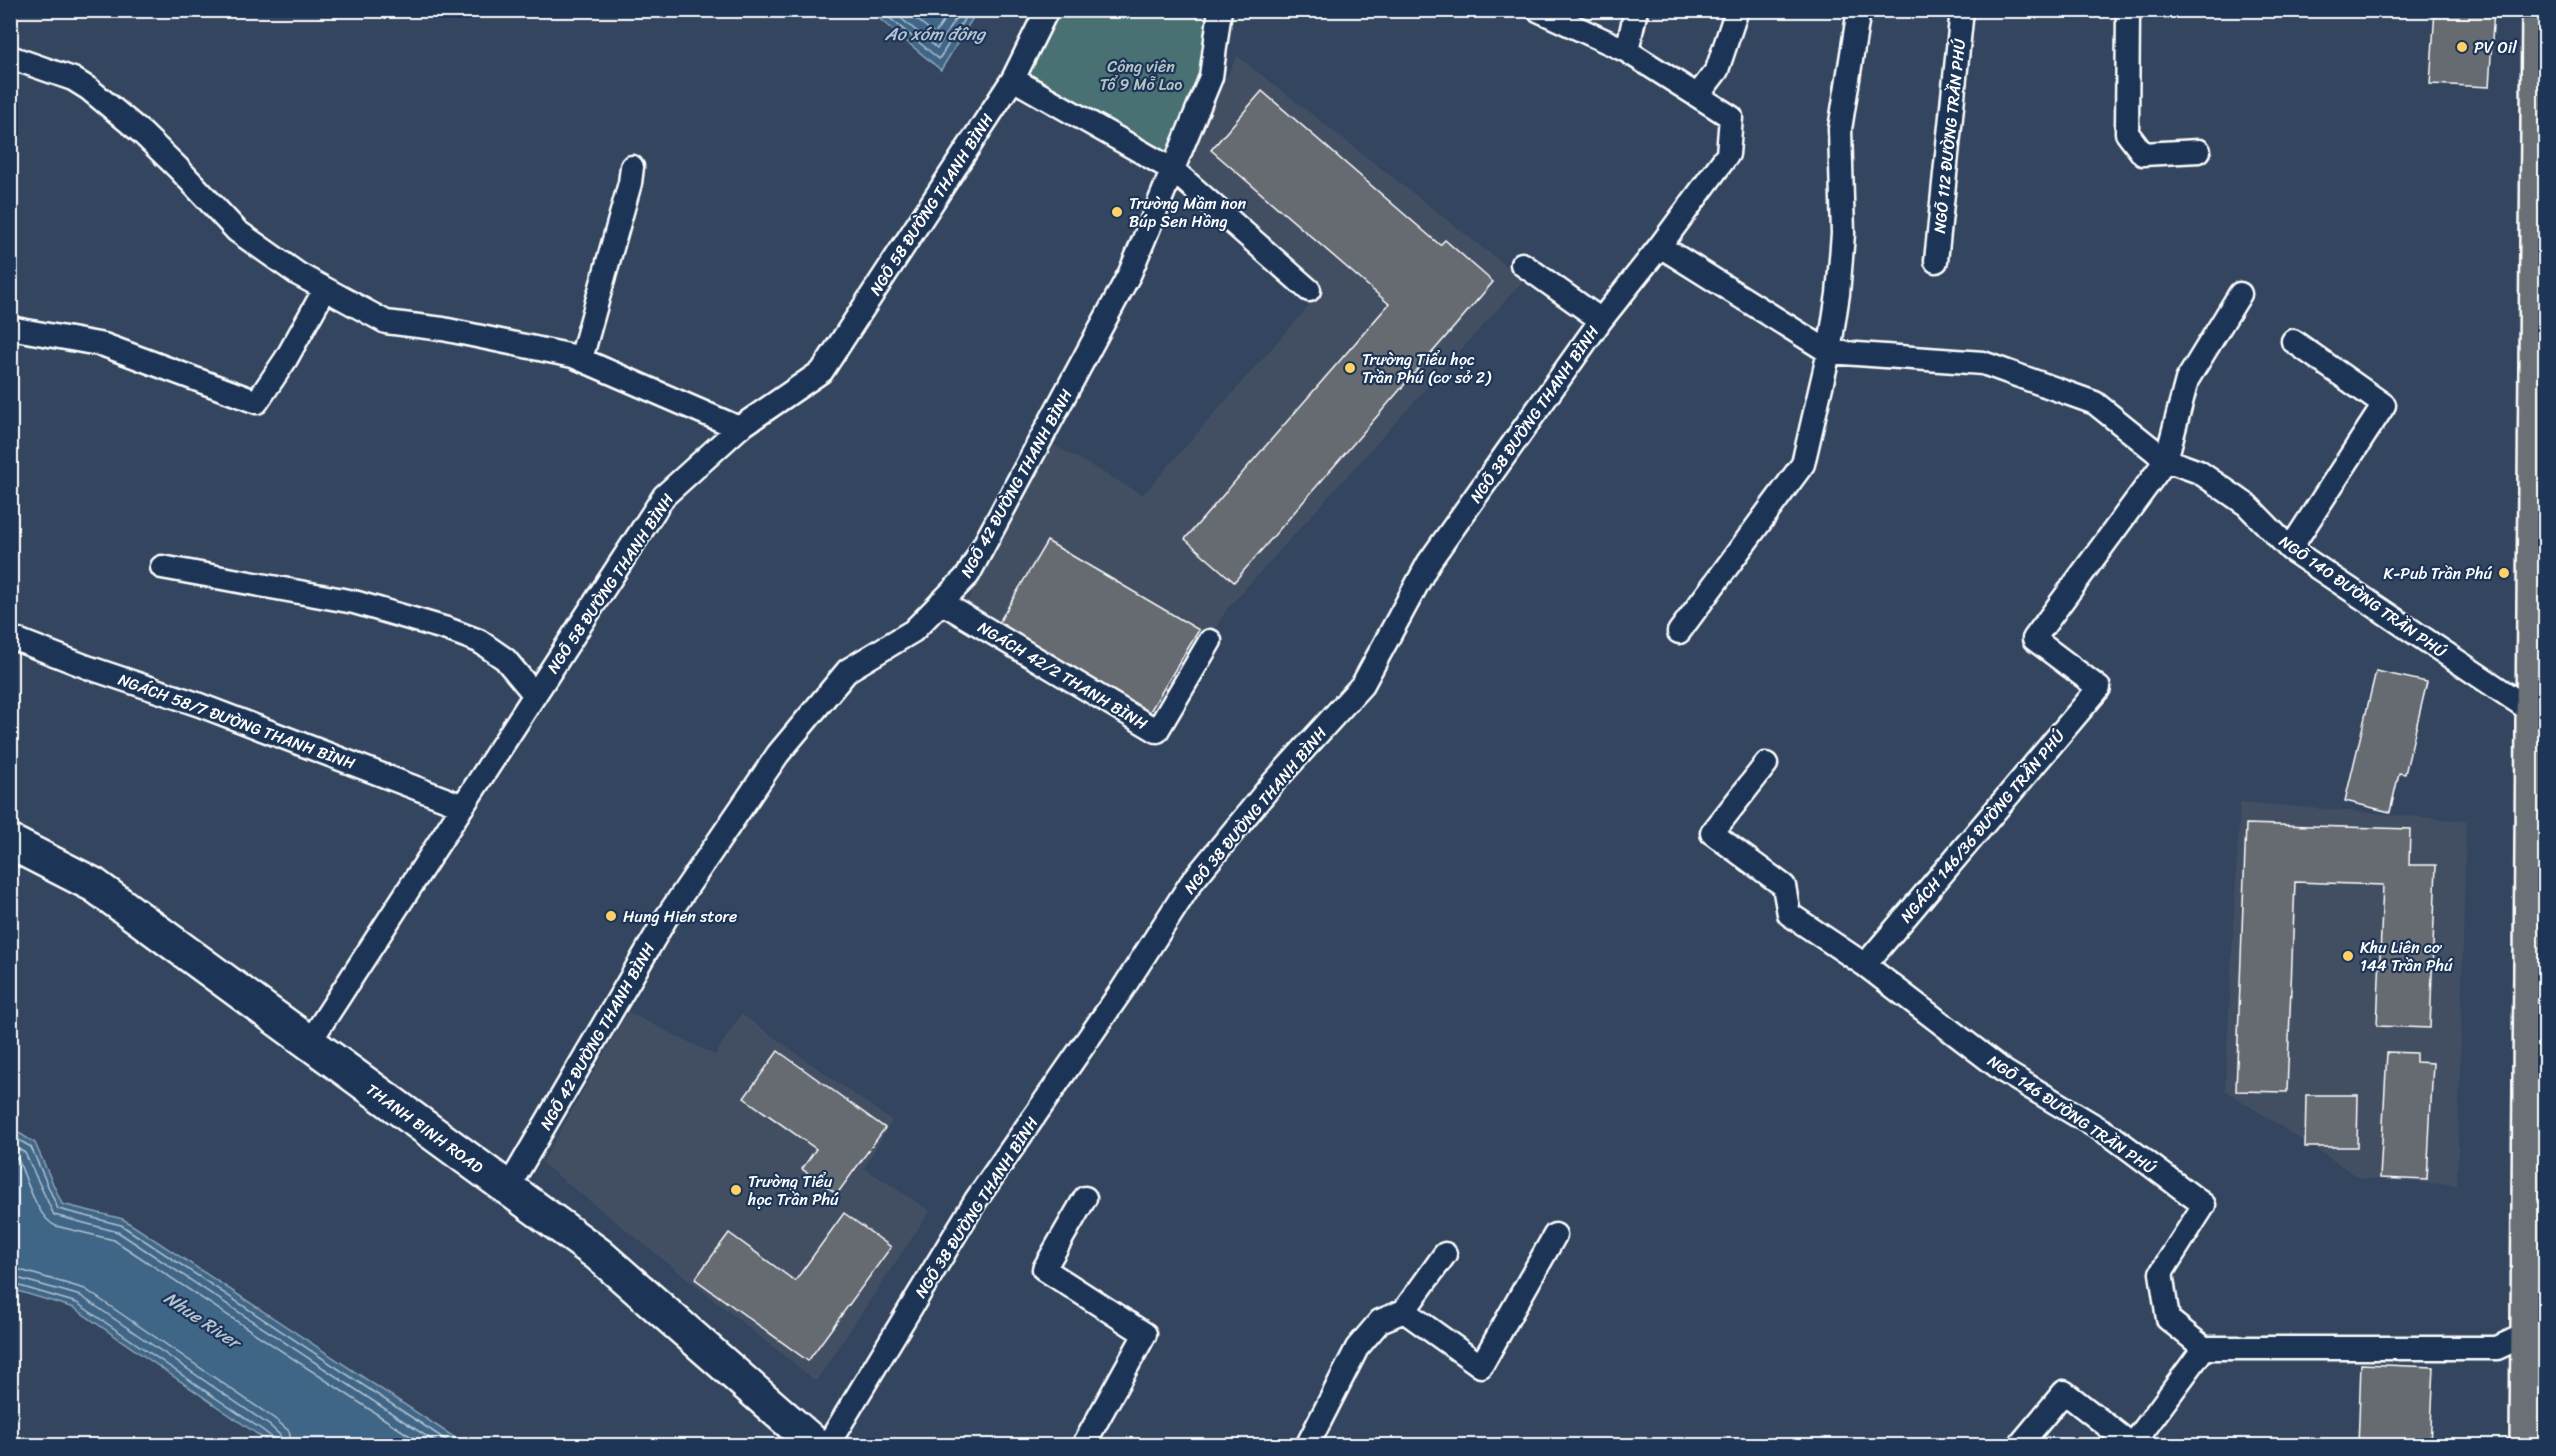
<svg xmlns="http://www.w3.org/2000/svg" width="2556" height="1456" viewBox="0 0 2556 1456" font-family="Sriracha,sans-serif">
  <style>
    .built { fill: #425064 }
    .green { fill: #497073; stroke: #a4b8b9; stroke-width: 1.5 }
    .water { fill: #406687; stroke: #8ca3b7; stroke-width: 1.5 }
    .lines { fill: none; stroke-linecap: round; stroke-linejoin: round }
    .shore { stroke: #b3c2cf; stroke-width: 1.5 }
    .building { fill: #666b71; stroke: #fff; stroke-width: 1.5 }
    .service-casing { stroke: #fff; stroke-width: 27 }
    .tertiary-casing { stroke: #fff; stroke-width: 38 }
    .trunk-casing { stroke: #fff; stroke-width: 38 }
    .service { stroke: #1d3557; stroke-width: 22 }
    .tertiary { stroke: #1d3557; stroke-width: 33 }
    .trunk { stroke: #6a7074; stroke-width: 33 }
    .poi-dot { fill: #ffd166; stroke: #1d3557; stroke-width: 2 }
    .labels { text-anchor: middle; stroke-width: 4.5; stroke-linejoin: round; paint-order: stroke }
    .poi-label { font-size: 16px; fill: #fff; stroke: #1d3557; text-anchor: start }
    .park-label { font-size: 16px; fill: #b6c6c7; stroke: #1d3557 }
    .street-label { font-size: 16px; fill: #fff; stroke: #1d3557 }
    .water-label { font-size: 18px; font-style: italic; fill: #b3c2cf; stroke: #1d3557 }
  </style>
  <rect width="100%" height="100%" fill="#33455f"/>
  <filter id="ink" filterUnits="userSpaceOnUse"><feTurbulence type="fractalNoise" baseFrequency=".0167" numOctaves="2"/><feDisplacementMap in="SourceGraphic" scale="12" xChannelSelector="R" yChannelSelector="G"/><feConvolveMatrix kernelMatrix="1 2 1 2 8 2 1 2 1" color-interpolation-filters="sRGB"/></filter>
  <g filter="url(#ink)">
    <path class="built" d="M1237,56L1524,280L1227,609L1157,726L963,609L1054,445L1143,495L1322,291L1182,168Z
      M2240,802L2466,821L2457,1185L2360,1178L2225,1090Z
      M628,1012L715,1055L741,1014L892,1121L864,1168L930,1211L816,1381L542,1163Z"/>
    <path class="green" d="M1047,11H1220L1173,170L1013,79Z"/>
    <path class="water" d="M870,11H977L941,70Z
      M11,1128L35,1143L62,1204L123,1219L466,1445H273L74,1308L11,1289Z"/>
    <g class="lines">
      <path class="shore" d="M880,10L939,59L970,10
        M891,10L937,48L961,10
        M905,10L935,34L951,10
        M10,1135L31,1147L58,1209L121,1225L455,1446
        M10,1144L25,1153L54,1215L118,1232L441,1446
        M10,1154L18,1159C26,1178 37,1218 56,1226L114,1240L425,1446
        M10,1267L85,1289L275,1419L289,1431L292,1446
        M10,1276L81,1296L269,1425L280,1435L283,1446
        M10,1283L77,1303L264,1431L274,1439L276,1446"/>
    </g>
    <path class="building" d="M2435,10H2494L2489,87L2430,84Z
      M1262,91L1440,245L1445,240L1493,282L1234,582L1185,539L1389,304L1211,150Z
      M1047,541L1199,630L1149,713L998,624Z
      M2376,671L2427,682L2405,774L2399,773L2390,812L2345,801Z
      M2246,824L2410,829L2409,865H2436L2430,1028L2377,1026L2383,885L2295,882L2287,1092L2236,1091Z
      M778,1051L885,1128L837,1194L802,1169L816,1149L744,1098Z
      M2387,1052L2416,1053V1062L2433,1063L2427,1180L2380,1178Z
      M2306,1095H2358L2357,1147H2305Z
      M844,1213L891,1247L808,1361L695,1279L729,1233L795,1281Z
      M2361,1364L2434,1367L2430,1446H2358Z"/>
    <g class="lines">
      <defs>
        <path id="service" d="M2128,10L2127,133L2143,154L2199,151
          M1627,51L1636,10
          M10,57L73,79L89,89L142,133L178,168L237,231L298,274L386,322L443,329L573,356L739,428
          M1013,79L1173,170L1309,290
          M1698,95L1717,70L1737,10
          M1660,246L1829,352L1983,363L2095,403L2166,460L2199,472L2247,505L2290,549L2533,712
          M1936,261L1962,10
          M1522,264L1601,320
          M10,328L104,345L257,402L286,359L325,289
          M581,359L630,183L632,167
          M2290,549L2384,405L2293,341
          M162,567L354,602L447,629L479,641L505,659L535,695
          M941,602L1157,731L1210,641
          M1679,632L1803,464L1829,352L1838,294L1843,234L1840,129L1859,10
          M10,637L87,667L197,704L463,806
          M1766,764L1712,833L1784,886L1789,914L1865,965L2005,1072L2113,1137L2204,1205L2161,1273L2168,1319L2204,1348H2497L2529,1333
          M1865,965L2099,688L2034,639L2166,460L2187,380L2240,294
          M309,1043L664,496L739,428L822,371L1013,79L1047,10
          M508,1188L666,918L778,754L848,670L913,631L968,575L1130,273L1211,77L1220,10
          M1404,1311L1481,1366L1555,1235
          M827,1446L976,1200L1122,990L1191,883L1273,783L1363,684L1429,562L1601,320L1660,246L1728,154L1731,117L1627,51L1538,10
          M1083,1446L1145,1334L1044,1269L1085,1198
          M1307,1446L1357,1348L1380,1321L1404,1311L1445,1254
          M2019,1446L2064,1392L2132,1445
          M2132,1446L2204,1348"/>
        <path id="tertiary" d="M10,842L94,885L598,1254L817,1446"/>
        <path id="trunk" d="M2527,1446L2539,10"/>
      </defs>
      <use href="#service" class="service-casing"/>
      <use href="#tertiary" class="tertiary-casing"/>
      <use href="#trunk" class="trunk-casing"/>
      <use href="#service" class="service"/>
      <use href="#tertiary" class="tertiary"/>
      <use href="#trunk" class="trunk"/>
    </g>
  </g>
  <g class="poi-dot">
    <circle cx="2462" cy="47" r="6"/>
    <circle cx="1117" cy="212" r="6"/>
    <circle cx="1350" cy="368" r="6"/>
    <circle cx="2504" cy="573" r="6"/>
    <circle cx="611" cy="916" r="6"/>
    <circle cx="2348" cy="956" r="6"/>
    <circle cx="736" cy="1190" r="6"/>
  </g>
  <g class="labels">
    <g class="poi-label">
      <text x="2474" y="53">PV Oil</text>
      <text x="1129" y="209">Trường Mầm non<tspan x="1129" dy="18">Búp Sen Hồng</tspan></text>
      <text x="1362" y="365">Trường Tiểu học<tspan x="1362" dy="18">Trần Phú (cơ sở 2)</tspan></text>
      <text x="2492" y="579" text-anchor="end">K-Pub Trần Phú</text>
      <text x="623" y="922">Hung Hien store</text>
      <text x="2360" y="953">Khu Liên cơ<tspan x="2360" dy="18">144 Trần Phú</tspan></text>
      <text x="748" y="1187">Trường Tiểu<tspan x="748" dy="18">học Trần Phú</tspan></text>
    </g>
    <g class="park-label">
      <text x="1141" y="72">Công viên<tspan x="1141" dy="18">Tổ 9 Mỗ Lao</tspan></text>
    </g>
    <g class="street-label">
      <text transform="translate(1949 136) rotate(-84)" y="6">NGÕ 112 ĐƯỜNG TRẦN PHÚ</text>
      <text transform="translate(931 204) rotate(-57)" y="6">NGÕ 58 ĐƯỜNG THANH BÌNH</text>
      <text transform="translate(1534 414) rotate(-55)" y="6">NGÕ 38 ĐƯỜNG THANH BÌNH</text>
      <text transform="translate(1016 483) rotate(-61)" y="6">NGÕ 42 ĐƯỜNG THANH BÌNH</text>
      <text transform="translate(610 583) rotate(-56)" y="6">NGÕ 58 ĐƯỜNG THANH BÌNH</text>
      <text transform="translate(2363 596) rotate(35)" y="6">NGÕ 140 ĐƯỜNG TRẦN PHÚ</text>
      <text transform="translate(1063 675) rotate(31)" y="6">NGÁCH 42/2 THANH BÌNH</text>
      <text transform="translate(237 721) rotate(20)" y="6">NGÁCH 58/7 ĐƯỜNG THANH BÌNH</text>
      <text transform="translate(1255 810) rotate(-50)" y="6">NGÕ 38 ĐƯỜNG THANH BÌNH</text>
      <text transform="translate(1982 826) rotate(-50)" y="6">NGÁCH 146/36 ĐƯỜNG TRẦN PHÚ</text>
      <text transform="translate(597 1036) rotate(-60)" y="6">NGÕ 42 ĐƯỜNG THANH BÌNH</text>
      <text transform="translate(2072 1114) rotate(34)" y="6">NGÕ 146 ĐƯỜNG TRẦN PHÚ</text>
      <text transform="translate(425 1128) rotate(36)" y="6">THANH BINH ROAD</text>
      <text transform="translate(976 1207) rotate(-57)" y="6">NGÕ 38 ĐƯỜNG THANH BÌNH</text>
    </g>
    <g class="water-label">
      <text x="935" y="40">Ao xóm đông</text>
      <text transform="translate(202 1320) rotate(34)" y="6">Nhue River</text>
    </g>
  </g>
  <rect width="2556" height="1456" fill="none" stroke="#1d3557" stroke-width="36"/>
  <rect x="18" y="18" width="2520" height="1420" fill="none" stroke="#fff" stroke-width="2" filter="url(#ink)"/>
</svg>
